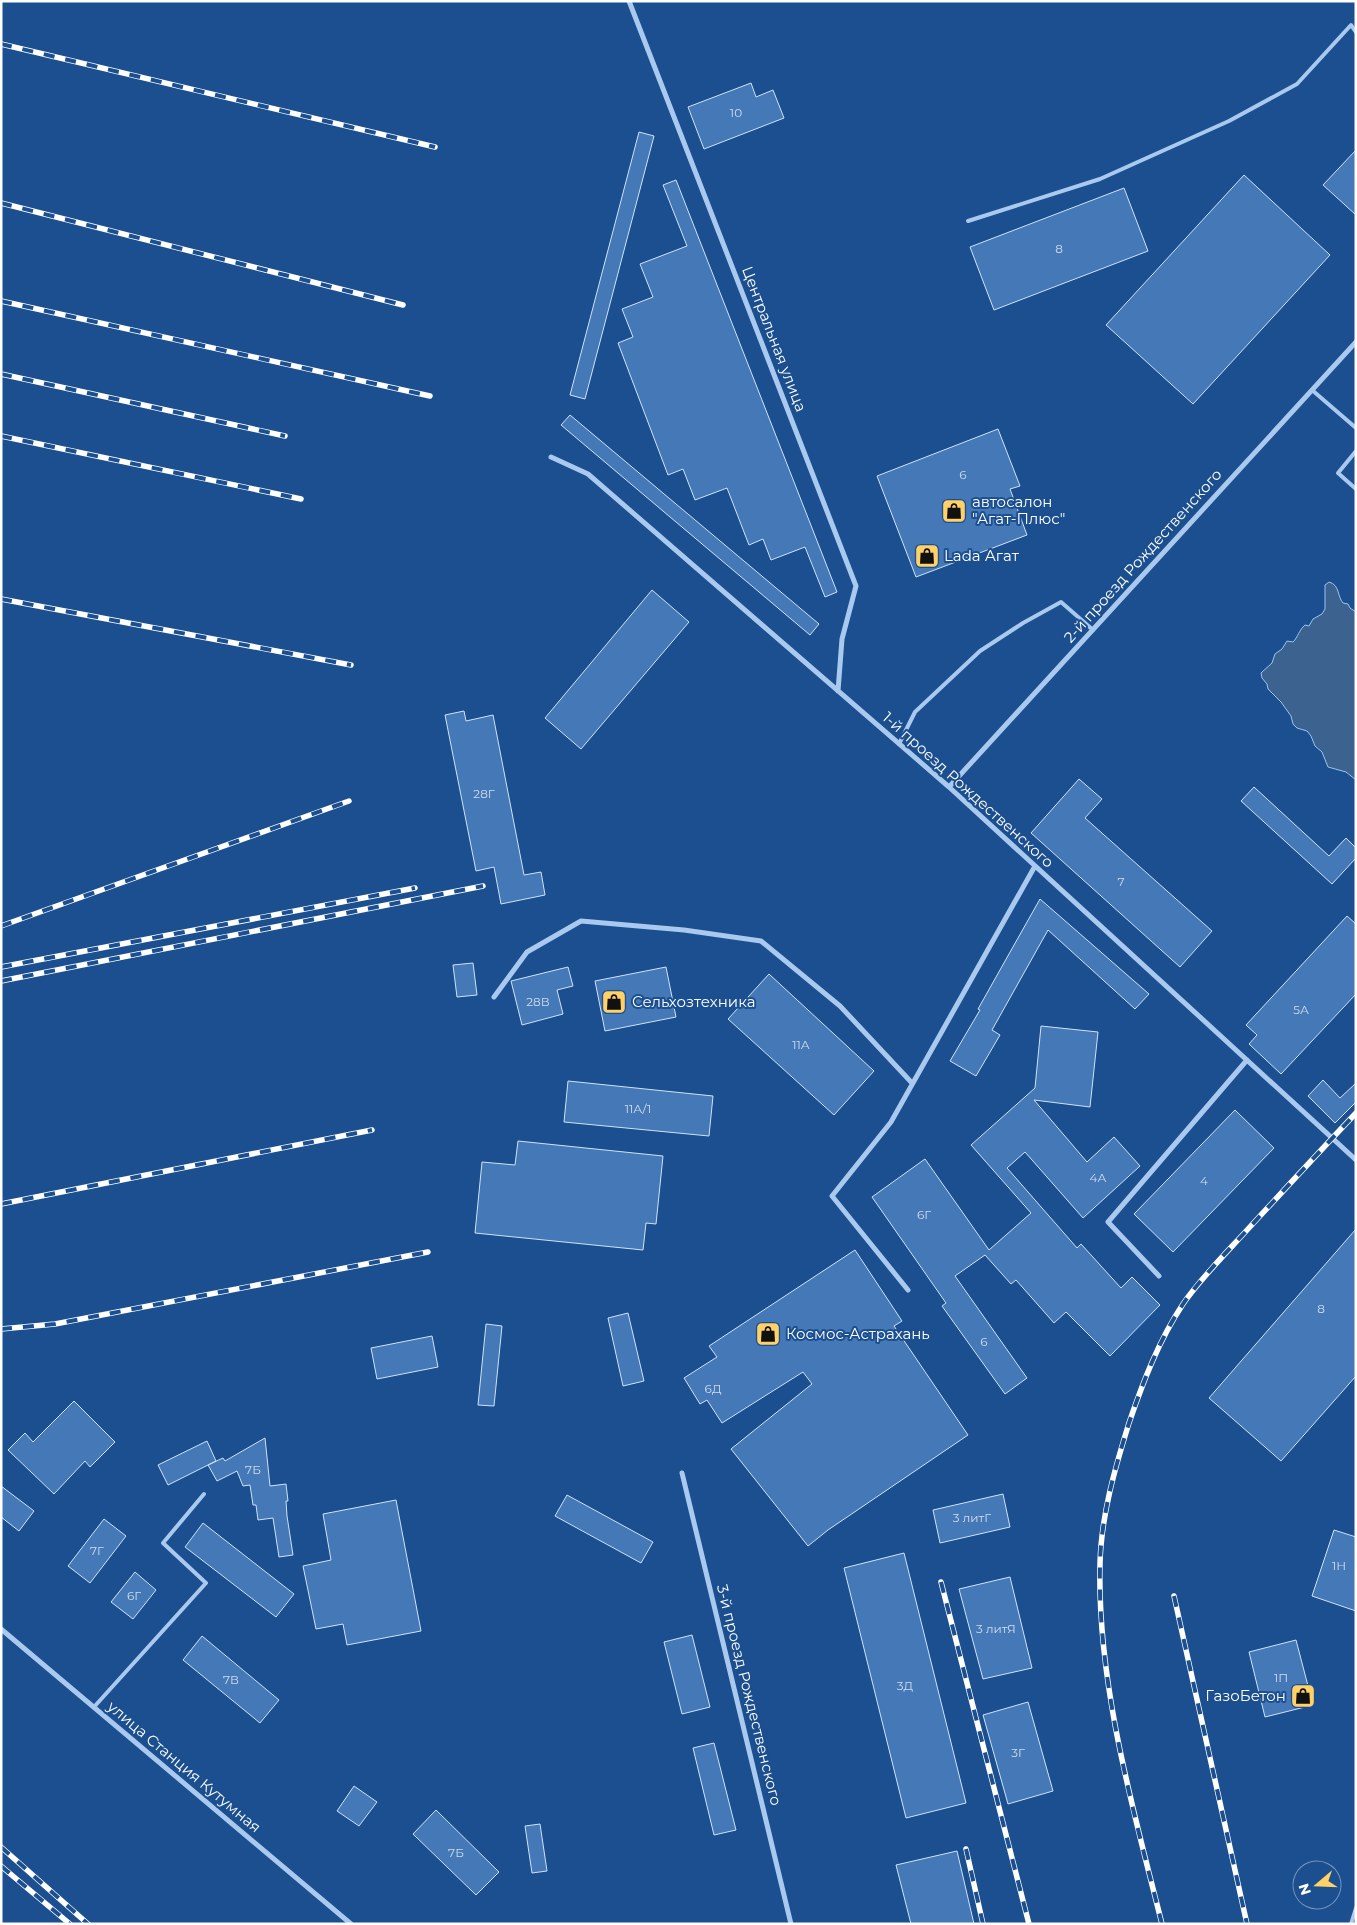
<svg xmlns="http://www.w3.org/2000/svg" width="1357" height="1925" viewBox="0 0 1357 1925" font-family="Montserrat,sans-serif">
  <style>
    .water { fill: #3c6290; stroke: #9cc4f0 }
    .building { fill: #4478b7; stroke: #cfe3fa }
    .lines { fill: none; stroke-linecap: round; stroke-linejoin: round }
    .service { stroke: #a9c9ee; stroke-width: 4 }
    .minor { stroke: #a9c9ee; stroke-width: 5 }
    .rail-casing { stroke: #fff; stroke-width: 5.5 }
    .rail { stroke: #1b4f8f; stroke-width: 4; stroke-dasharray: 11; stroke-linecap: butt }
    .labels { text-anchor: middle; stroke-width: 4; stroke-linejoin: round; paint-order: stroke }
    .number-label { font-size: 12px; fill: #d0dded }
    .street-label { font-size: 15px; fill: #fff; stroke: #1b4f8f }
    .poi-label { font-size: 15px; fill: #fff; stroke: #1b4f8f; text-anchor: start }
  </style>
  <rect width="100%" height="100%" fill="#1b4f8f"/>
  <path class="water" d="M1329,582C1340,585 1337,596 1343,603L1348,604L1350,608L1356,612V780L1346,772L1328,767L1322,752L1315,746L1311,736L1307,731L1297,728L1293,724L1291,716L1281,702L1268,689L1267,684L1262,678L1261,673L1272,663L1275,654L1282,649L1287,641L1293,642C1298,637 1299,630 1305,625L1309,626L1313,619L1322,614L1325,609V585Z"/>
  <path class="building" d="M751,83L756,97L773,90L784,118L704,149L688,107Z
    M639,132L654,136L585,399L570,395Z
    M1356,150V215L1323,185Z
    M1244,175L1330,255L1193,404L1106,325Z
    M676,180L837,592L825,597L805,547L771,560L763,539L749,545L727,488L695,500L683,469L668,475L618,343L633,337L622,309L653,297L640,264L687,246L663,185Z
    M1124,188L1148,251L994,310L970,247Z
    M570,415L819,624L810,635L561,425Z
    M998,429L1020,486L1010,489L1027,535L916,577L877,476Z
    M652,590L689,622L581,749L545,718Z
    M464,711L466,721L493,715L524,875L541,872L545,895L501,904L494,867L476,871L445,715Z
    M1079,779L1102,799L1085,818L1212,931L1180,967L1031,833Z
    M1254,787L1329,856L1346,838L1356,848V858L1332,884L1241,801Z
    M1040,899L1149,994L1135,1009L1048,930L992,1030L1000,1035L976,1076L950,1061L980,1010L978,1009Z
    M1347,916L1356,924V994L1281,1074L1249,1044L1257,1035L1246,1025Z
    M473,963L477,995L457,997L453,965Z
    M568,967L573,986L557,990L563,1014L522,1025L511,981Z
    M666,967L676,1017L605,1031L595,981Z
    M769,974L874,1071L834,1115L728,1019Z
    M1041,1026L1098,1032L1090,1107L1034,1100L1087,1162L1114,1137L1140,1166L1083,1218L1025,1152L1007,1168L1077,1248L1081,1244L1121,1288L1132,1277L1160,1305L1110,1356L1066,1312L1054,1323L1016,1280L1011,1284L985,1255L955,1276L1027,1378L1005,1394L942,1306L946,1303L872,1197L925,1159L989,1250L1031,1213L971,1145L1035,1088Z
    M1323,1080L1340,1098L1356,1083V1102L1335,1123L1308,1096Z
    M568,1081L713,1096L709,1136L564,1122Z
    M1235,1110L1274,1148L1173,1252L1134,1214Z
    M518,1141L663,1156L656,1224L646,1223L643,1250L475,1233L482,1162L515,1165Z
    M1356,1229V1376L1281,1461L1209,1398Z
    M855,1250L902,1321L894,1326L968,1435L828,1530L808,1546L731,1449L812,1384L803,1372L722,1423L707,1400L700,1404L684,1378L717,1357L709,1346Z
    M628,1313L644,1381L623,1386L608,1318Z
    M486,1324L502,1326L494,1406L478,1405Z
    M432,1336L438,1367L377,1379L371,1348Z
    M74,1401L115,1442L90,1467L85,1461L54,1494L8,1450L25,1433L33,1442Z
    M265,1438L270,1486L286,1484L288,1501H286L287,1516L293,1555L279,1557L273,1518L258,1520L256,1505H253L250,1485L243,1486L237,1471L217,1481L208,1465L223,1458L225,1461Z
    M207,1441L216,1461L168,1485L158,1465Z
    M1,1486L34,1511L19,1531L1,1517Z
    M1003,1494L1010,1527L940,1543L933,1510Z
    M567,1495L653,1542L641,1563L555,1516Z
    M396,1500L421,1631L347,1645L343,1624L316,1629L303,1566L331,1560L323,1514Z
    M104,1519L126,1536L90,1583L68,1566Z
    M203,1523L294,1594L276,1617L185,1547Z
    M1334,1530L1356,1537V1611L1312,1596Z
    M904,1553L966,1803L906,1818L844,1568Z
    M135,1572L156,1590L133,1619L111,1602Z
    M1010,1577L1032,1668L983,1679L959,1589Z
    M692,1635L710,1707L682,1714L664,1642Z
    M202,1636L279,1700L260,1723L183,1660Z
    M1296,1640L1313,1705L1265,1717L1249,1652Z
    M1028,1702L1053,1791L1008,1804L983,1715Z
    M714,1743L736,1830L714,1835L693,1748Z
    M354,1786L377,1802L359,1826L337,1811Z
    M436,1810L499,1872L476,1895L413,1834Z
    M540,1824L547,1871L532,1873L525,1826Z
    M957,1851L974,1924H911L896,1865Z"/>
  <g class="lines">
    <path class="service" d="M968,221L1100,179L1229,121L1297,84L1351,25L1356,32
      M1312,390L1356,428
      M1356,451L1338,473L1356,489
      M899,744L915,712L980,651L1023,623L1061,602L1093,630
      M94,1707L206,1583L163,1543L204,1494
      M1351,1924L1356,1908"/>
    <path class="minor" d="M629,1L856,586L842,639L838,691
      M551,457L588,474L949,787L1356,1160
      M949,787L1356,342
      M494,997L527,952L581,921L684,930L761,941L840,1006L912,1083
      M1159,1276L1108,1222L1247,1060
      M908,1290L832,1196L891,1122L1035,866
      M682,1473L791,1924
      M1,1629L351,1924"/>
    <defs>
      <path id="rail" d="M1,44L435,147
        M1,203L403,305
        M1,301L430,396
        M1,374L285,436
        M1,436L301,499
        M1,599L351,665
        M1,926L349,801
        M1,967L415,888
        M1,981L483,886
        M1,1204L372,1130
        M1,1329L55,1324L428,1252
        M941,1582L1029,1924
        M1174,1596L1247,1924
        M1,1847L88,1924
        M966,1849L983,1924
        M1,1866L70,1924
        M1162,1924C1133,1809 1097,1683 1100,1564C1101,1516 1115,1468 1129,1423C1143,1382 1159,1340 1183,1304C1200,1279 1228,1251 1248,1229C1284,1190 1320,1151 1356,1113"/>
    </defs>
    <use href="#rail" class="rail-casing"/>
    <use href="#rail" class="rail"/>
  </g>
  <defs>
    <symbol id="shop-square" viewBox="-11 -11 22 22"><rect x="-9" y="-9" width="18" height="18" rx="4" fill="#ffd166" stroke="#1b4f8f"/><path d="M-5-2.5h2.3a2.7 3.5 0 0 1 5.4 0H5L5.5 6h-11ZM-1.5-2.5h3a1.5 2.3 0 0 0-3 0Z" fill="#111"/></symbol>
  </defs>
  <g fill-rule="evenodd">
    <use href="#shop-square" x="940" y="497" width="28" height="28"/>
    <use href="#shop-square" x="913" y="542" width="28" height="28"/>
    <use href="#shop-square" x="600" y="988" width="28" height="28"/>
    <use href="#shop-square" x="754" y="1320" width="28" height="28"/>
    <use href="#shop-square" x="1289" y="1682" width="28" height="28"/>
  </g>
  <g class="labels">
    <g class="number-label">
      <text x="736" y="117">10</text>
      <text x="1059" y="253">8</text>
      <text x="963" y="479">6</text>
      <text x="484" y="798">28Г</text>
      <text x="1121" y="886">7</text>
      <text x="538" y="1006">28В</text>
      <text x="1301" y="1014">5А</text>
      <text x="801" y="1049">11А</text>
      <text x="638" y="1113">11А/1</text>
      <text x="1098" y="1182">4А</text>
      <text x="1204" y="1185">4</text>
      <text x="924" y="1219">6Г</text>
      <text x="1321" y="1313">8</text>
      <text x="984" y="1346">6</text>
      <text x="713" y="1393">6Д</text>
      <text x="253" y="1474">7Б</text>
      <text x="972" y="1522">3 литГ</text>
      <text x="97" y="1555">7Г</text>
      <text x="1339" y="1570">1Н</text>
      <text x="134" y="1600">6Г</text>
      <text x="996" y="1633">3 литЯ</text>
      <text x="1281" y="1682">1П</text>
      <text x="231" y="1684">7В</text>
      <text x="905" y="1690">3Д</text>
      <text x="1018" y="1757">3Г</text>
      <text x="456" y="1857">7Б</text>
    </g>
    <g class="street-label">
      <text transform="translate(774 339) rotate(69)" y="5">Центральная улица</text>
      <text transform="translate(1143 556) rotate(-48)" y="5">2-й проезд Рождественского</text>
      <text transform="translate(968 790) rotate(42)" y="5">1-й проезд Рождественского</text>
      <text transform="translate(749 1695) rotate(76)" y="5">3-й проезд Рождественского</text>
      <text transform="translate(184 1767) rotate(40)" y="5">улица Станция Кутумная</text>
    </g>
    <g class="poi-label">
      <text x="972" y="507">автосалон<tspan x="972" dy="17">"Агат-Плюс"</tspan></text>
      <text x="944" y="561">Lada Агат</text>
      <text x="632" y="1007">Сельхозтехника</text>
      <text x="786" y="1339">Космос-Астрахань</text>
      <text x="1286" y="1701" text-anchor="end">ГазоБетон</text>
    </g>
  </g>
  <rect width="1357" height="1925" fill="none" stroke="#ffffff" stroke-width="5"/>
  <g transform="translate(1317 1885) rotate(251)"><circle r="24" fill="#1b4f8f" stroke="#7695bc"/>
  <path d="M0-4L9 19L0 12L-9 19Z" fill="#ffd166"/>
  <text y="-8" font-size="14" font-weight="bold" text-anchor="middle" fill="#ffffff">N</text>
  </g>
</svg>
